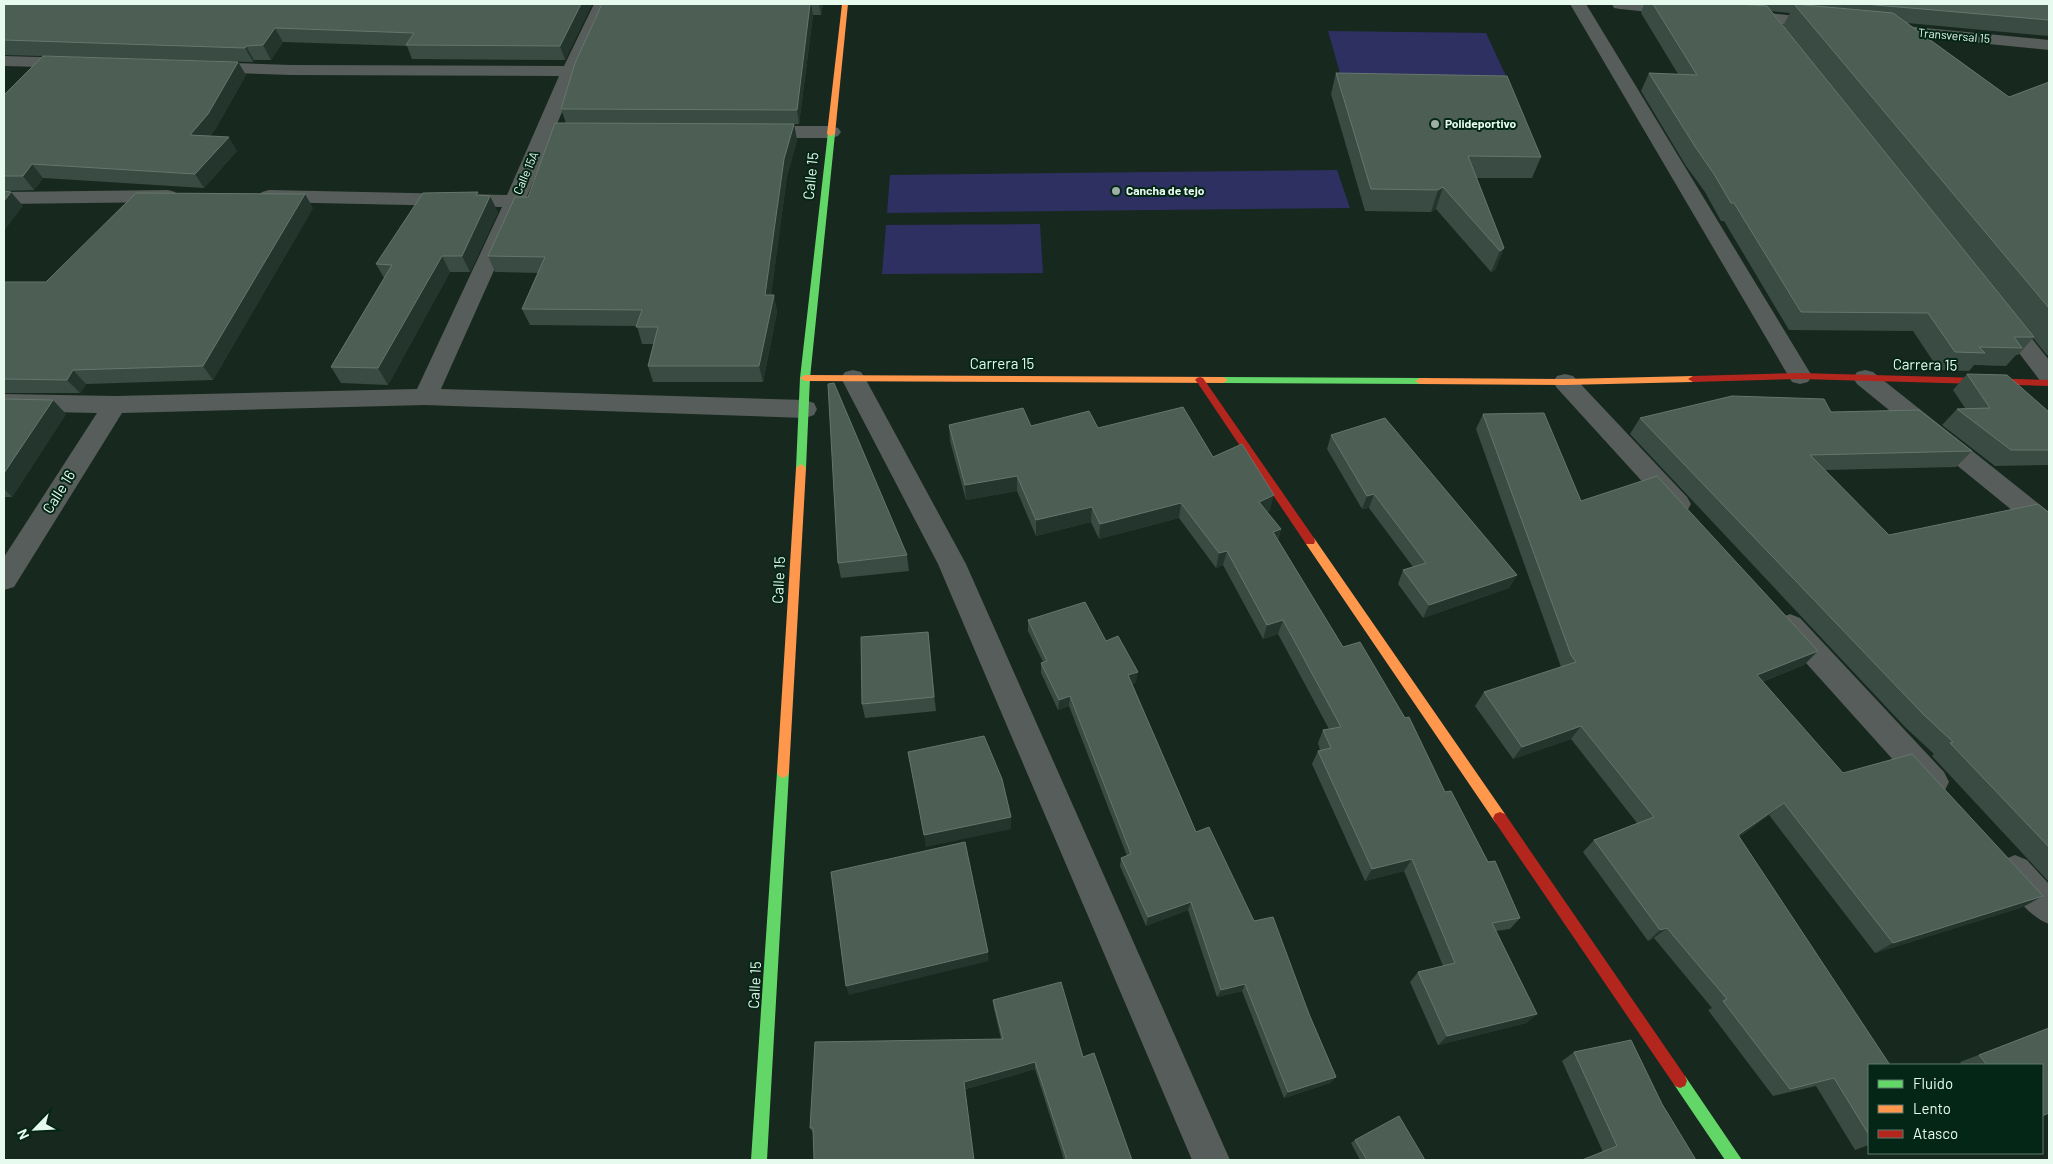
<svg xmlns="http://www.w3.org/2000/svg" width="2053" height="1164" viewBox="0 0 2053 1164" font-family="Barlow,sans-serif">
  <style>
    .green { fill: #2e3062 }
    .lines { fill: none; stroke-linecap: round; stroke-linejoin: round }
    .street { fill: #575d5a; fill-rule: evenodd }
    .fast { fill: #63d668; fill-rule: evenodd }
    .slow { fill: #ff974d; fill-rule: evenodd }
    .jam { fill: #b3261e; fill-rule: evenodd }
    .wall { fill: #3a4b43; fill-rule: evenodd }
    .shaded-wall { fill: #24352d }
    .building { fill: #4d5e55; stroke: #65766d }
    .poi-dot { fill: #9eb0a6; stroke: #042616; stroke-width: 2 }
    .labels { text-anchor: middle; stroke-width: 4; stroke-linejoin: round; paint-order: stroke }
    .far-street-label { font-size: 12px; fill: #e7faee; stroke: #042616 }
    .far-poi-label { font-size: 12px; font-weight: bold; fill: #e7faee; stroke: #042616; text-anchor: start }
    .street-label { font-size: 15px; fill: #e7faee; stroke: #042616 }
  </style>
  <rect width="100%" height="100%" fill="#17281f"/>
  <path class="green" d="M1328,31L1486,33L1512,89L1344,87Z
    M1337,170L1350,208L887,213L890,175Z
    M1040,224L1043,273L882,274L886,225Z"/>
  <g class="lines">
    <path class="street" d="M594,4H610L579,71L525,201L441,389L805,400L814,403L817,409L814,415L805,418L425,405L122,413L14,587L4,590V557L97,413L4,411V394L115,396L417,389L502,207L269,202L262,200L259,196L262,192L269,190L507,195L559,76L291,75L205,72L199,71L196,67L199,63L205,62L291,65L564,66Z
      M1570,4H1586L1812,376L1808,382L1800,384L1792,382Z
      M1612,4H1668L1685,6L1688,10L1685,14L1679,15L1620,9L1614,8Z
      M1740,10L1824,19L1830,20L1833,24L1830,28L1824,29L1734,19L1731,15L1734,11Z
      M1884,24L2049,40V50L1878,33L1875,29L1878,25Z
      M4,56L75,58L81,59L84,63L81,67L75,68L4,66Z
      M758,126H831L838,128L841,132L838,136L831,138H758L751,136L748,132L751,128Z
      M168,190L175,192L178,196L175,200L168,202L4,204V192Z
      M2002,309L2010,311L2049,360V384L2041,382L1991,316L1994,311Z
      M853,370L861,372L865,378L966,564L1230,1160H1192L938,564L841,378L845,372Z
      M1865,370L1873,372L2049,512V536L2040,533L1857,384L1853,378L1857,372Z
      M1565,374L1573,376L1687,497L1691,504L1687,511L1678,514L1669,511L1557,388L1553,382L1557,376Z
      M1790,614L1800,618L1944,772L1949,782L1944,792L1933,796L1922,792L1780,634L1776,626L1780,618Z
      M2015,855L2027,860L2049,884V924C2030,918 2007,889 1999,871L2003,860Z"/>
    <path class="fast" d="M828,132L835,134L810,378L806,468L801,472L796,468L800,378Z
      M1223,377L1420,378L1425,381L1420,384L1223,383L1218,380Z
      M783,766L787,768L789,772L767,1160H751L777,772L779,768Z
      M1680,1074L1685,1076L1742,1160H1725L1675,1086L1673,1081L1675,1076Z"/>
    <path class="slow" d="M842,4H848L835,134L831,136L827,134Z
      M805,375L1223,377L1228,380L1223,383L805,381L800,378Z
      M1693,376L1698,379L1693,382L1565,385L1420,384L1415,381L1420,378L1565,379Z
      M801,464L806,468L789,772L787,776L783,778L779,776L777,772L796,468Z
      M1310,537L1314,538L1505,814L1507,818L1505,822L1500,824L1495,822L1306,544L1305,541L1306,538Z"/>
    <path class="jam" d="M1800,373L2049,380V386L1800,379L1693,382L1688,379L1693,376Z
      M1200,377L1203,378L1314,538L1315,541L1314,544H1306L1197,382L1195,380L1197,378Z
      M1500,812L1505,814L1685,1076L1687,1081L1685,1086L1680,1088L1675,1086L1495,822L1493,818L1495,814Z"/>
  </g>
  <path class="wall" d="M4,4H592L565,60L412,59L407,46L283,42L271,60H254L253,62L4,55Z
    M602,4H823L821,15H813L799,124H794L797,140L787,176L771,295H774L777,312L763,382H653L648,366L654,344H642L637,326L530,325L522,309L538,273L495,272L488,256L528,197L566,123L561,109Z
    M1644,4H2049V36L1907,23L2009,97L2049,82V355H2047L2033,338L2018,355H2016L2006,366L1974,365L1969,371L1939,370L1913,331L1789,330L1724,221H1721L1705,192L1686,166L1641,91L1649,73L1678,74L1641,13ZM1771,11L1790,13L1783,26Z
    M238,62L246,75L216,128L210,136L237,151L204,188L43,178L34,190L4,191V95Z
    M1336,73L1541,157L1532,178H1476L1504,248L1495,270L1491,272L1436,209L1431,212L1365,211L1331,94Z
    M478,192L479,195L498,212L470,272H450L388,385L341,383L331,367L384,278L376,264Z
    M313,208L213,380L86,384L80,393H4V282H46Z
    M1967,374L2049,412V465L1995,466L1942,425L1957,409L1965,408L1953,390Z
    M4,399L66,414L12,497H4Z
    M1831,412L1972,451L1956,467L1825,470L1889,535L2049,513V882L1932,756L1934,754L1906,728L1630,434L1640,418Z
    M1483,414L1581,501L1804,665L1762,682L1843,773L2023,907L1875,953L1769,815L1739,837L1869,1065V1145L1855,1150L1816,1086L1773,1096L1708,1010L1712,1008L1654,938L1648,941L1583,852L1594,840L1637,823L1571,739L1513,759L1475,706L1484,692L1561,667L1476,429Z
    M949,425L1031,426L1098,428L1213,457L1270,510L1267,512L1281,529L1278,540L1343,647L1445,792L1488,862L1520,918L1510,929L1496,931L1537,1014L1526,1023L1438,1045L1410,982L1418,972L1443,966L1404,871L1365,881L1312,764L1318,751L1320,750L1318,743L1323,730L1329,729L1278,634L1263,639L1223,565L1216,568L1179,518L1099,539L1091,522L1036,536L1017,491L966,500L950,441Z
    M1331,435L1517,575L1509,588L1423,618L1398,584L1403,570L1413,567L1369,508L1362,509L1327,449Z
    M907,555L909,571L841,578L838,563Z
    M1028,620L1106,641L1136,682L1132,684L1196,832L1254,921L1309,1014L1336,1077L1330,1083L1284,1098L1242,991L1217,997L1188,910L1146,926L1120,866L1121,858L1127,856L1069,706L1058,710L1041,673V663L1043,662L1028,631Z
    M928,632L936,711L865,718L862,704Z
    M993,1000L1083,1057L1132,1160H1064L1035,1069L813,1133L810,1128L1001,1039L994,1009Z
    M2049,1028L2042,1065H1962L1960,1062Z
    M1574,1052L1662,1104L1696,1160L1603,1152L1562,1061Z
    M1355,1140L1425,1160H1360L1351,1143Z"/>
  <path class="shaded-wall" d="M581,4H592L565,60L560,46Z
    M810,4H811L813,15L799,124L797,110Z
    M819,4H823L821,15Z
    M275,28L283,42L271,60L263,45Z
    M246,46L254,60L253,62L245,48Z
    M238,62L246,75L216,128L199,149L190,135Z
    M794,124L797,140L787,176L769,312L765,295L784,159Z
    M229,137L237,151L204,188L195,174Z
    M32,164L43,178L34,190L23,176Z
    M1443,187L1436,209L1431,212L1438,190Z
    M11,192L23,206L4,231V201Z
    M478,192L485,208L490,196L498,212L470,272L462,256L476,195Z
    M305,194L313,208L213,380L203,366Z
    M1504,248L1495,270L1491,272L1500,251Z
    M442,256L450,272L388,385L378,368Z
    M774,295L777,312L763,382L759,366Z
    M73,370L86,384L80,393L67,380Z
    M53,400L66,414L12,497L4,489V473Z
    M1017,476V491L966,500L965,485Z
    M1374,494L1369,508L1362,509L1367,496Z
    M1274,495L1270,510L1255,517L1259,502Z
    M1181,503L1179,518L1099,539L1100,524Z
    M1092,507L1091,522L1036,536V520Z
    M1281,529L1276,544L1273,532Z
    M1227,551L1223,565L1216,568L1219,553Z
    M1517,575L1509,588L1423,618L1429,605Z
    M1283,620L1278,634L1263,639L1267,625Z
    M928,632L930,646L936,711L934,697Z
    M1818,651L1804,665L1744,689L1757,675Z
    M1138,672L1136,682L1127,686L1128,675Z
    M1070,696L1069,706L1058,710L1059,700Z
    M1581,726L1571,739L1513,759L1522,747Z
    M1784,803L1769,815L1724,847L1738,835Z
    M1011,817V829L926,847L924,835Z
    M1412,859L1404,871L1365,881L1372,869Z
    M2043,896L2023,907L1875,953L1893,943Z
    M1191,902L1188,910L1146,926L1148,917Z
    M1667,928L1654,938L1648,941L1660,930Z
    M988,952L989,961L849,995L846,986Z
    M1245,984L1242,991L1217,997L1221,990Z
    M1537,1014L1526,1023L1438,1045L1447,1036Z
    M1035,1062V1069L965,1089L964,1082Z
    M1336,1077L1330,1083L1284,1098L1288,1092Z"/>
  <path class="building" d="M4,4H581L560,46L406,45L414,33L275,28L263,45L246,46L245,48L4,40Z
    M602,4H810L797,110L561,109L575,63Z
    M1653,4H1737L1767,6L2034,337H2014L2022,348L1979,347L1985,353L1955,352L1928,313L1801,312L1734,203H1731L1714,174L1696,148L1649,73L1697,75Z
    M1794,4L1893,13L2009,97L2049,82V308Z
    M1864,4H2049V20Z
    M43,56L238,62L208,114L190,135L229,137L195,174L32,164L23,176H4V95Z
    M1336,73L1507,76L1541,157L1468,156L1504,248L1500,251L1443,187L1438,190L1371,189Z
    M555,123L794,124L784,159L765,295H774L759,366H648L658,327H636L642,310L522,309L545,257L488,256L515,197H528Z
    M4,191L11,192L4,201Z
    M478,192L476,195L490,196L462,256H442L378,368L331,367L392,265L376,264L423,193Z
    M136,193L305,194L203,366L73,370L67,380L4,379V282H46Z
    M1967,374L2007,375L2049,412V450H2011L1957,409L1990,408Z
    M834,383L907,555L838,563L828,384Z
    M1732,396L1824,399L1831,412L1919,410L1972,451L1810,455L1889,535L2038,504L2049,513V847L1950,743L1953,742L1923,714L1640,418Z
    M4,399L53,400L4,473Z
    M1183,407L1213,457L1242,444L1274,495L1259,502L1281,529L1273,532L1343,647L1360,642L1405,718L1409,717L1445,792L1451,791L1488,862L1495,861L1520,918L1492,923L1537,1014L1447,1036L1418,972L1455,963L1412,859L1372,869L1318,751L1331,748L1323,730L1341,727L1283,620L1267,625L1227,551L1219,553L1181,503L1100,524L1092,507L1036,520L1017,476L965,485L949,425L1023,408L1031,426L1089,411L1098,428Z
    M1544,413L1581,501L1657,476L1818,651L1757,675L1843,773L1912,754L2043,896L1893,943L1784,803L1738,835L1890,1065H1869V1135L1834,1078L1790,1089L1723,1001L1727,999L1667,928L1660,930L1594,840L1654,817L1581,726L1522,747L1484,692L1576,662L1571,655L1483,414Z
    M1385,418L1517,575L1429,605L1403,570L1426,563L1374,494L1367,496L1331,435Z
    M1085,602L1106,641L1118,636L1138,672L1128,675L1196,832L1209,827L1254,921L1273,917L1309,1014L1336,1077L1288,1092L1245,984L1221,990L1191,902L1148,917L1121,858L1131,854L1070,696L1059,700L1041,663L1047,661L1028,620Z
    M928,632L934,697L862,704L861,637Z
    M984,736L1002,779L1011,817L924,835L908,752Z
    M965,842L988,952L846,986L831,872Z
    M1061,982L1083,1057L1094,1053L1132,1160H1067L1035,1062L964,1082L974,1160H814L813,1128H810L815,1042L1003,1039L993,1000Z
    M2049,1028V1113L2042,1116V1065H1987L1979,1055Z
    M1631,1040L1662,1104L1696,1160H1582L1617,1146L1574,1052Z
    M1399,1116L1425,1160H1367L1355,1140Z"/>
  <g class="poi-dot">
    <circle cx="1435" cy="124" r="5"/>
    <circle cx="1116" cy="191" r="5"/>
  </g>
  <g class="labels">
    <g class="far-street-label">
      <text transform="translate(1954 36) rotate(5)" y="4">Transversal 15</text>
      <text transform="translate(526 173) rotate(-67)" y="4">Calle 15A</text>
    </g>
    <g class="far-poi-label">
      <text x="1445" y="128">Polideportivo</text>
      <text x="1126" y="195">Cancha de tejo</text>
    </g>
    <g class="street-label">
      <text transform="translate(811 176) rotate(-84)" y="5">Calle 15</text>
      <text x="1002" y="369">Carrera 15</text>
      <text transform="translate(1925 365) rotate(1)" y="5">Carrera 15</text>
      <text transform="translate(59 492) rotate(-58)" y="5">Calle 16</text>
      <text transform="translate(779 580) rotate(-87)" y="5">Calle 15</text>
      <text transform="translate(755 985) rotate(-87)" y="5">Calle 15</text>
    </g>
  </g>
  <rect width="2053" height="1164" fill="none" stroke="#e7faee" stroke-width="10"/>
  <rect x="1868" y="1064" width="175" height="90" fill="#042616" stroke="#5f7b6c"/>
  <rect x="1878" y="1080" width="25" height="8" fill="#63d668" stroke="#5f7b6c"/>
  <text x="1913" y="1089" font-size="15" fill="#e7faee">Fluido</text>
  <rect x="1878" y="1105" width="25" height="8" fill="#ff974d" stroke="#5f7b6c"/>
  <text x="1913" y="1114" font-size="15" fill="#e7faee">Lento</text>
  <rect x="1878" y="1130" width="25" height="8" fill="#b3261e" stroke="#5f7b6c"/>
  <text x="1913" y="1139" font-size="15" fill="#e7faee">Atasco</text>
  <g transform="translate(35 1129) rotate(246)" stroke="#042616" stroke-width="4" paint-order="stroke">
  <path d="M0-4L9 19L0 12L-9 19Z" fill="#e7faee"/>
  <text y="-8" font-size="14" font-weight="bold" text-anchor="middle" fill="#e7faee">N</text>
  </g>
</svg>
